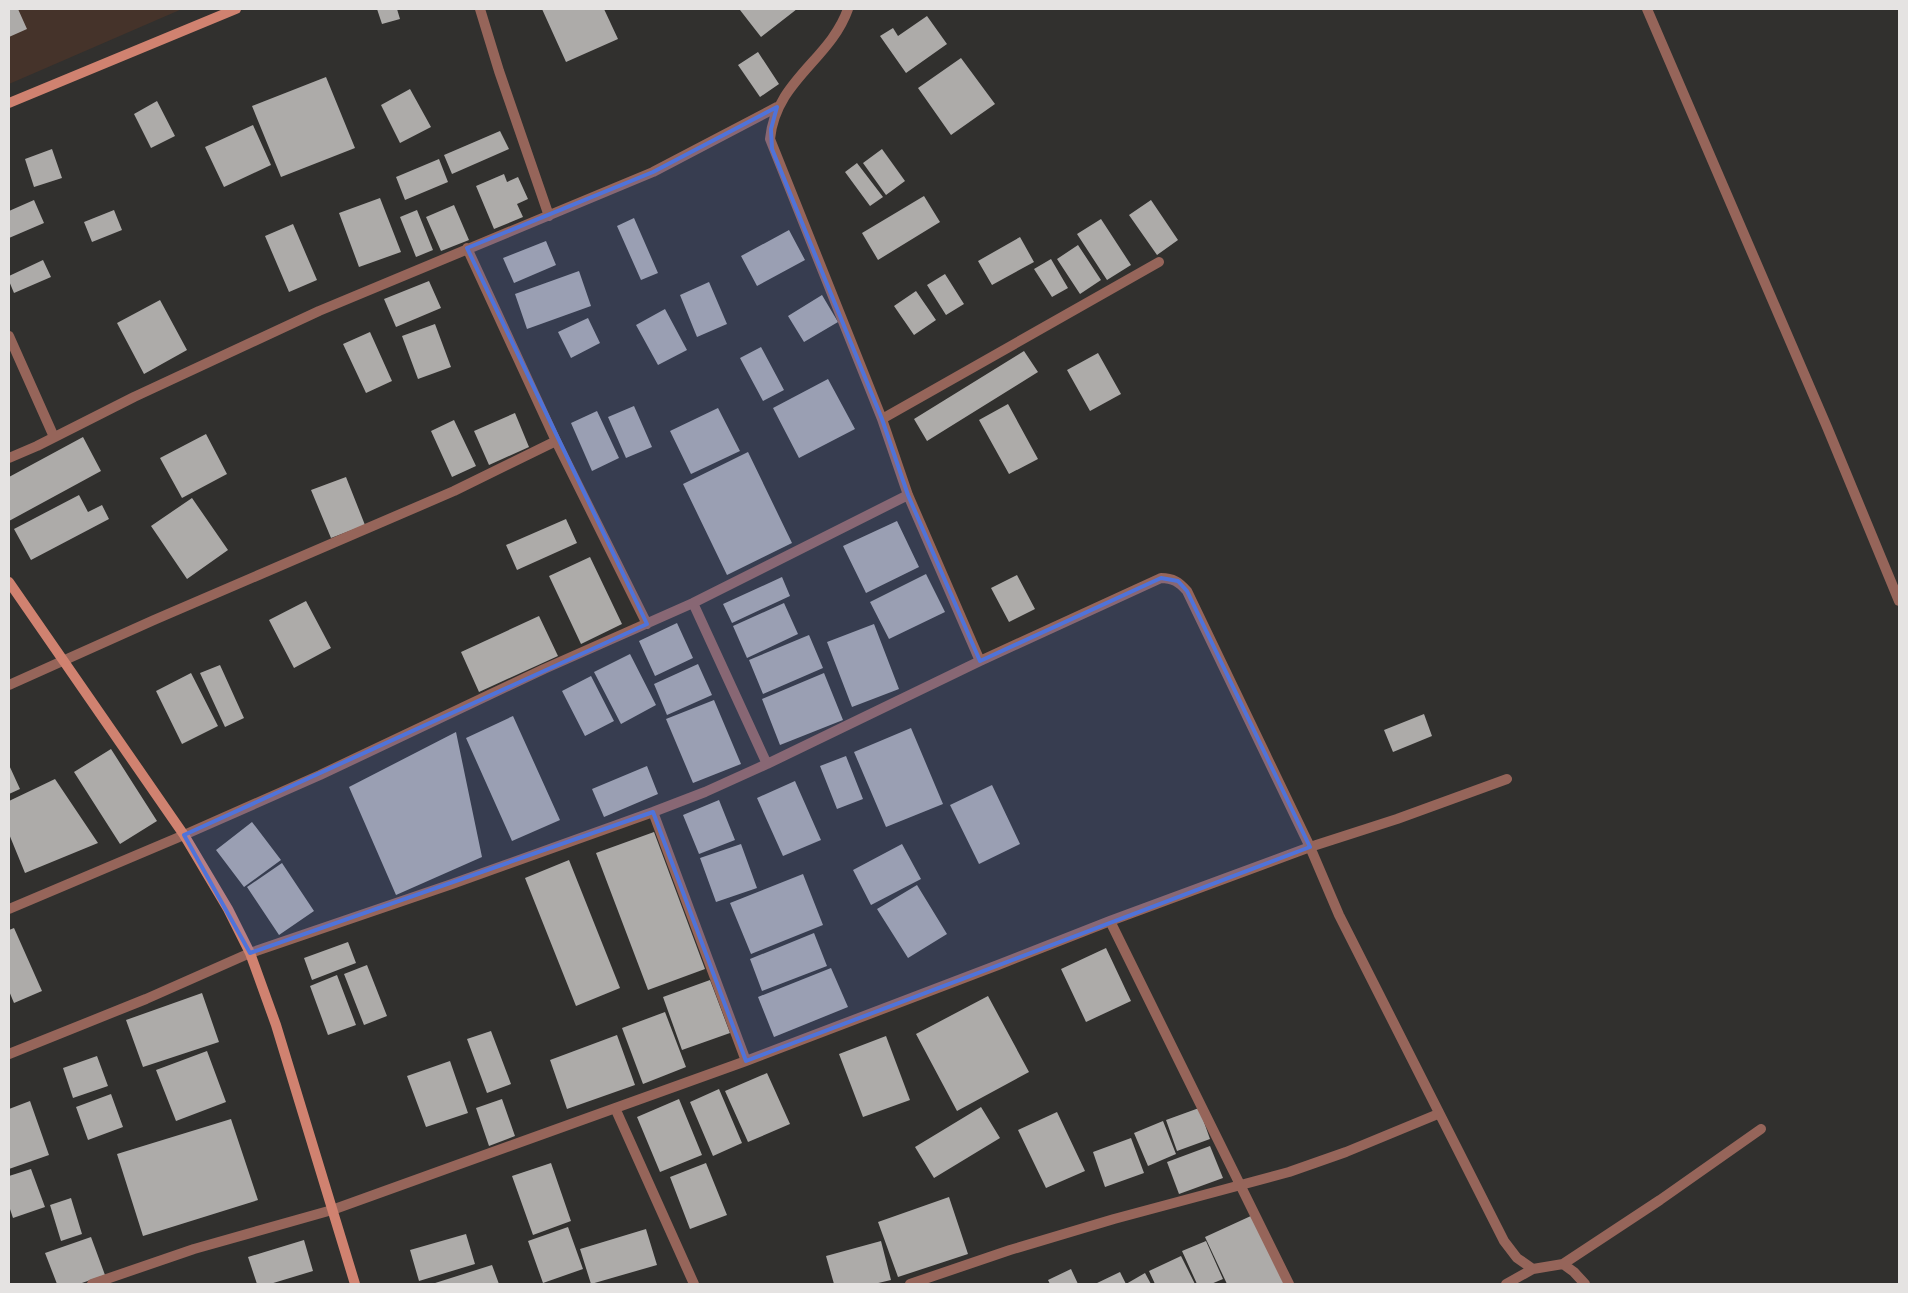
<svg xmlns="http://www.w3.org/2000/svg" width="1908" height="1293" viewBox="0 0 1908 1293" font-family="'Sofia Sans Condensed',sans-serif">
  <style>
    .industrial { fill: #45332a }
    .building { fill: #adaba9 }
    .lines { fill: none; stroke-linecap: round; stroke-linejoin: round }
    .street { stroke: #96655a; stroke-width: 10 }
    .secondary { stroke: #d08270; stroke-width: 10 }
    .marked { fill: #4f73da; fill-opacity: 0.2; stroke: #4f73da; stroke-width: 4; stroke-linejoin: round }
  </style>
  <rect width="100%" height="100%" fill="#31302e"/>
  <path class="industrial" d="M9,9H182L9,84Z"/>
  <path class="building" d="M9,9H18L27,29L9,37Z
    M377,9H397L400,19L382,24Z
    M542,9H604L618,39L566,62Z
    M742,9H797L761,37L740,10Z
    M927,16L947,44L906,73L880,36L893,28L898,36Z
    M758,52L779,84L760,97L738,65Z
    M961,58L995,104L951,135L918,88Z
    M326,77L355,148L281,177L252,106Z
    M410,89L431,127L400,143L381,105Z
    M157,101L175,136L151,148L134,114Z
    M253,125L271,165L224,187L205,147Z
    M500,131L509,149L452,174L444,155Z
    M52,149L62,178L34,187L25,159Z
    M882,149L905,181L886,195L863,163Z
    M439,159L448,182L405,200L396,177Z
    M857,163L883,197L870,206L845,172Z
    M504,174L507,182L518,177L528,199L517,204L523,217L494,229L476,186Z
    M924,196L940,222L878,260L862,233Z
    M380,198L401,252L359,267L339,213Z
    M34,200L44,223L9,238V211Z
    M1151,200L1178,240L1157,255L1129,215Z
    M454,205L469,240L441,251L426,217Z
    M114,210L122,230L92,242L84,222Z
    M417,210L433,250L416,257L400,217Z
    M634,218L658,273L641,280L617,226Z
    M1101,219L1131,265L1107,280L1077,234Z
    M293,224L317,280L289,292L265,236Z
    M789,230L805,260L757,286L741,256Z
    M1020,237L1034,262L992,285L978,261Z
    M546,241L556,265L514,283L503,258Z
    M1078,245L1101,280L1080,294L1057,259Z
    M1051,259L1068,288L1052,297L1034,269Z
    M43,260L51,277L14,293L9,281V276Z
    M579,271L591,306L527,329L515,294Z
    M945,274L964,304L946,315L927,285Z
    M429,281L441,308L396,327L384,299Z
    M709,282L727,324L697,337L680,295Z
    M916,291L936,320L914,335L894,306Z
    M822,295L838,322L804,342L788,316Z
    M160,300L187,350L144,374L117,323Z
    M665,309L687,350L658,365L636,325Z
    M588,318L600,343L571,358L558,332Z
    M435,324L451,367L418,379L402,336Z
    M370,332L392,381L366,393L343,344Z
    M761,347L784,390L763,401L740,358Z
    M1024,351L1038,372L927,441L914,419Z
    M1098,353L1121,394L1090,411L1067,370Z
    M828,379L855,429L799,458L773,408Z
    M1008,404L1038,459L1009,474L979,420Z
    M634,406L652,447L626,458L608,417Z
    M718,408L740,451L691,474L670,431Z
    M597,411L619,458L592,471L571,423Z
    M515,413L529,447L489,465L474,431Z
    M454,420L476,466L452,477L431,431Z
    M206,434L227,474L182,498L160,458Z
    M83,437L101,471L9,521V477Z
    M748,452L792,543L727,575L683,484Z
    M346,477L365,525L331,538L311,490Z
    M79,495L88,512L102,505L109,519L31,560L14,529Z
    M192,498L228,550L187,579L151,526Z
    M566,519L577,543L517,570L506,545Z
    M897,521L919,567L866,593L843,546Z
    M590,557L622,624L581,644L549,576Z
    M926,574L945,612L889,639L870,602Z
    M1017,575L1035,609L1009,622L991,588Z
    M782,577L790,596L732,623L723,604Z
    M306,601L331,648L294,668L269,620Z
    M784,603L798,634L747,658L733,626Z
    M539,616L558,656L479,692L461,652Z
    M677,623L693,658L655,676L639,641Z
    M874,624L899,689L852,707L827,642Z
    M809,635L823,668L763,694L749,660Z
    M630,654L656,705L621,724L594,672Z
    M698,664L712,695L667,715L654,684Z
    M220,665L244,718L225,727L200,673Z
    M191,673L218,726L182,744L156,691Z
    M824,673L843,720L780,745L762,699Z
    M591,676L614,721L585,736L562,691Z
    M714,700L741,764L693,783L666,719Z
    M1424,714L1432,736L1393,752L1384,730Z
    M513,716L560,820L512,841L466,738Z
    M911,728L943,804L886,827L854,752Z
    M456,732L482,857L396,895L349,787Z
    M111,749L157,821L120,844L74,772Z
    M846,756L863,799L837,809L820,766Z
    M9,765L20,789L9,794Z
    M647,766L658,794L604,817L592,789Z
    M55,779L98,843L25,873L9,834V801Z
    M795,781L821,840L783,856L757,798Z
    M992,785L1020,844L979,864L950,805Z
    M719,800L735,840L699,854L683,815Z
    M252,822L281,860L244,887L216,850Z
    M654,832L705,969L648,990L596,853Z
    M741,844L757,888L716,902L700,858Z
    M902,844L921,879L871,905L853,870Z
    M569,860L620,988L576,1006L525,878Z
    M282,863L314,911L279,935L247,887Z
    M803,874L823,925L751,954L730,903Z
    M917,885L947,934L908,958L877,909Z
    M14,928L42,991L14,1003L9,991V930Z
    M814,933L827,966L762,991L750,959Z
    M348,942L356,963L312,980L304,958Z
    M1106,948L1131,1001L1086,1022L1061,969Z
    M367,965L387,1016L364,1025L344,974Z
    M831,968L848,1007L774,1037L758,997Z
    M337,975L356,1025L328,1035L310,986Z
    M710,980L730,1033L682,1050L663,997Z
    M202,993L219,1042L143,1067L126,1020Z
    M988,996L1029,1072L957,1111L916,1034Z
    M665,1012L686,1067L643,1084L622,1028Z
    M491,1031L511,1084L487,1093L467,1039Z
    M617,1035L635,1085L567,1109L550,1060Z
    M886,1036L910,1100L863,1117L839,1054Z
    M207,1051L226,1102L176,1121L156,1070Z
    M97,1056L108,1086L73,1098L63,1068Z
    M450,1061L468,1113L426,1127L407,1076Z
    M767,1073L790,1124L748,1142L725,1091Z
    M719,1089L742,1143L713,1156L690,1102Z
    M111,1094L123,1127L88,1140L76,1107Z
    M502,1099L515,1136L489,1146L476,1108Z
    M679,1099L702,1155L660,1172L637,1117Z
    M30,1101L49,1155L9,1169V1109Z
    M981,1107L1000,1138L934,1178L915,1147Z
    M1199,1108L1210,1139L1177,1151L1166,1120Z
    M1057,1112L1085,1171L1046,1188L1018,1130Z
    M231,1119L258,1200L143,1236L117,1154Z
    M1163,1121L1176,1154L1148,1166L1134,1133Z
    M1131,1138L1144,1173L1105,1187L1093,1152Z
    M1210,1146L1223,1178L1179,1194L1167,1162Z
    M551,1163L571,1221L533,1235L512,1176Z
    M706,1163L727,1215L690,1229L670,1177Z
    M31,1169L45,1207L13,1218L9,1206V1176Z
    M949,1197L968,1254L898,1277L878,1222Z
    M71,1198L82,1234L61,1241L50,1205Z
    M1253,1215L1285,1284H1227L1205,1237Z
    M568,1227L583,1269L543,1283L528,1241Z
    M646,1229L657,1265L591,1284L580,1249Z
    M466,1234L475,1264L419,1281L410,1250Z
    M91,1237L105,1275L79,1284H57L45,1253Z
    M304,1240L313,1271L270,1284H257L248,1257Z
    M881,1241L891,1280L874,1284H834L826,1256Z
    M1206,1241L1223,1279L1211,1284H1197L1182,1251Z
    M1181,1256L1195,1284H1155L1149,1271Z
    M492,1265L499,1284H432Z
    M1071,1269L1078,1284H1050L1048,1280Z
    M1120,1272L1126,1284H1095Z
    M1145,1273L1151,1284H1126Z"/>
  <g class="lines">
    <path class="street" d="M480,9L499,71L549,216
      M848,9C830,60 776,80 770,139L882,419L908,495L980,661
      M1647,9L1827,427L1899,601
      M9,336L54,437
      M882,419L1159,262
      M556,441L647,624
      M9,458L37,446L134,397L319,311L653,172L777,107
      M693,603L767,764
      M9,685L154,620L454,491L556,441L467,248
      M653,812L746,1061
      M9,909L184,835L320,775L544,669L693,603L908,495
      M1110,921L1289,1284
      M9,1054L146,999L250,953L452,884L653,812L705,792L767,764L980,661L1161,578C1173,578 1179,582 1187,591L1310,847L1339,915L1504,1241L1517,1258L1533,1269L1563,1264L1574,1272L1585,1284
      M615,1108L694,1284
      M1563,1264L1660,1200L1761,1129
      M92,1284L194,1249L332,1210L746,1061L998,965L1110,921L1310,847L1397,819L1507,779
      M910,1284L1010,1250L1114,1219L1289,1172L1346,1152L1438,1114
      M1506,1284L1533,1269"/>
    <path class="secondary" d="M9,103L236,9
      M9,582L184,835L228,909L250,953L276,1025L355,1284"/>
  </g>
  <path class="marked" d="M777,107L771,129L772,149L882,419L908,495L980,661L1161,578L1178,581L1187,591L1310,847L746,1061L653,812L250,953L184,835L647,624L467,248L653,172Z"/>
  <rect width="1908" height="1293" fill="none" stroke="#e5e3e2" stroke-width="20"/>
</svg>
